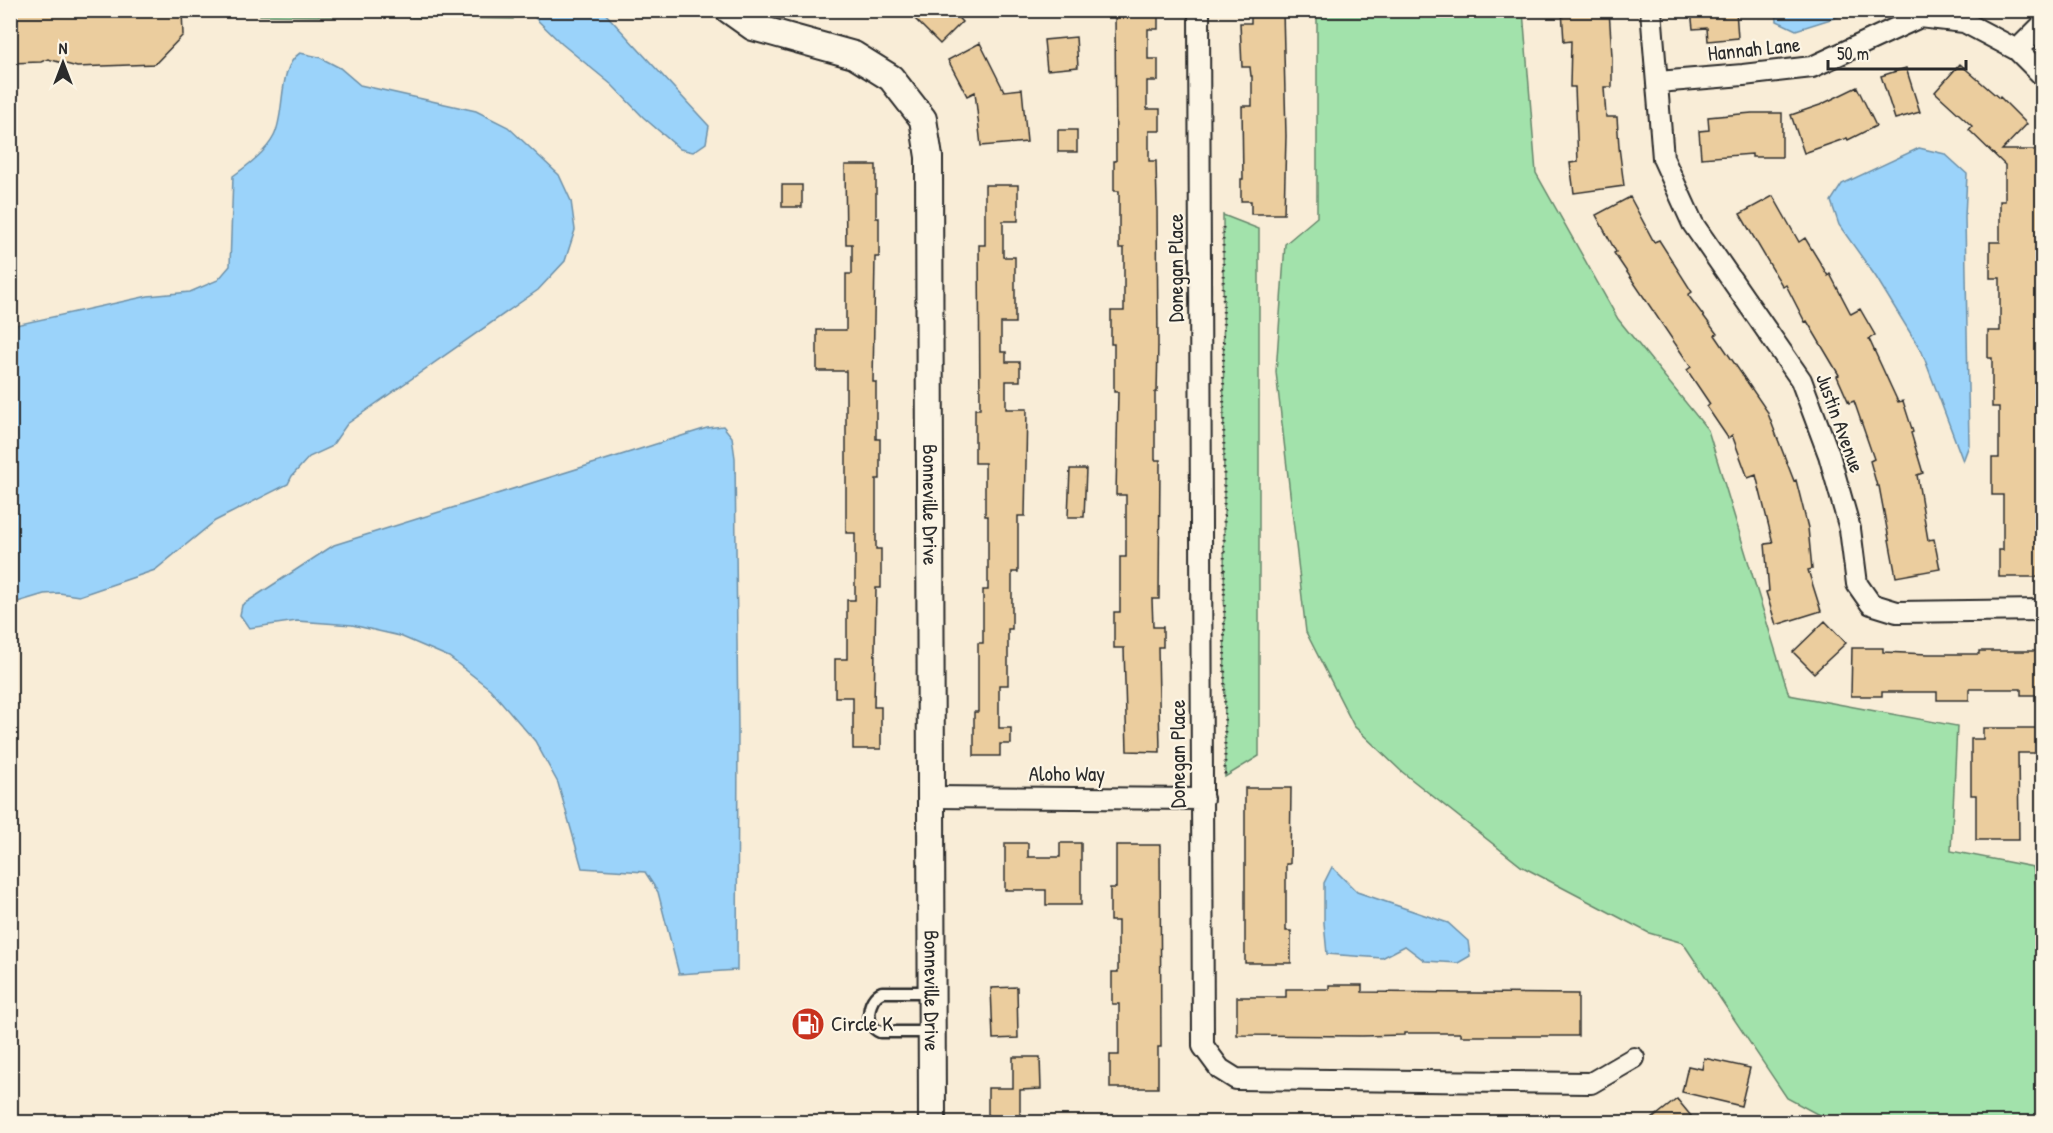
<svg xmlns="http://www.w3.org/2000/svg" width="2053" height="1133" viewBox="0 0 2053 1133" font-family="'Patrick Hand',sans-serif">
  <style>
    .green { fill: #a2e2ab; stroke: #66866b; stroke-width: 1.5 }
    .water { fill: #9bd3fa; stroke: #6e90a7; stroke-width: 1.5 }
    .building { fill: #ebcd9e; stroke: #2b2b2b; stroke-width: 1.5 }
    .lines { fill: none; stroke-linecap: round; stroke-linejoin: round }
    .service-casing { stroke: #2b2b2b; stroke-width: 15 }
    .minor-casing { stroke: #2b2b2b; stroke-width: 24 }
    .tertiary-casing { stroke: #2b2b2b; stroke-width: 30 }
    .path { stroke: #2b2b2b; stroke-width: 3; stroke-dasharray: 1.5 4.5; stroke-linecap: butt }
    .service { stroke: #fcf5e5; stroke-width: 10 }
    .minor { stroke: #fcf5e5; stroke-width: 20 }
    .tertiary { stroke: #fcf5e5; stroke-width: 26 }
    .labels { text-anchor: middle; stroke-width: 4.5; stroke-linejoin: round; paint-order: stroke }
    .street-label { font-size: 21px; fill: #2b2b2b; stroke: #fcf5e5 }
    .poi-label { font-size: 21px; fill: #2b2b2b; stroke: #fcf5e5; text-anchor: start }
  </style>
  <rect width="100%" height="100%" fill="#f9edd7"/>
  <filter id="ink" filterUnits="userSpaceOnUse"><feTurbulence type="fractalNoise" baseFrequency=".0167" numOctaves="2"/><feDisplacementMap in="SourceGraphic" scale="12" xChannelSelector="R" yChannelSelector="G"/><feConvolveMatrix kernelMatrix="1 2 1 2 8 2 1 2 1" color-interpolation-filters="sRGB"/></filter>
  <g filter="url(#ink)">
    <path class="green" d="M513,10V19L260,15V11Z
      M1317,11H1523L1536,173L1618,319L1708,430L1789,695L1957,726L1951,851L2033,867L2042,926V1122H1832L1787,1098L1683,943L1649,933L1521,866L1401,771L1354,726L1306,632L1276,372L1285,244L1317,217Z
      M1223,215L1259,229V756L1225,777Z"/>
    <path class="water" d="M528,11H603L709,126L706,143L693,152L680,149L643,117L612,85L562,44Z
      M1776,11V10L1856,11L1796,30L1777,21Z
      M300,53L319,57L340,68L360,85L476,111L508,127L559,175L571,201L575,230L565,261L538,290L347,424L331,447L309,457L292,476L288,484L215,521L155,570L79,596L59,593L44,594L11,604V326L148,296L190,292L218,280L230,266L233,176C247,166 266,152 274,136C286,113 277,68 300,53Z
      M1919,148L1945,154L1967,174L1965,217L1969,445L1963,461L1922,352L1876,277L1839,225L1831,201L1842,184Z
      M723,426L732,437L735,458L738,729L737,970L679,974L658,892L645,872L582,868L558,783L535,741L490,689L449,657L400,636L352,625L297,621L249,628L240,615L242,605L334,545L707,428Z
      M1332,867L1357,892L1448,923L1468,941L1470,956L1458,963L1425,961L1405,946L1382,958L1327,954L1324,923V883Z"/>
    <path class="building" d="M10,10H182L183,35L155,64L77,67L48,59L41,62L10,63Z
      M906,10H951L962,22L940,44Z
      M1115,10H1158V29H1148V59H1158V81H1147V109H1160V131H1149V161H1156L1157,205L1158,344L1157,392H1155V460H1160L1159,599H1152L1153,627H1163V647H1158L1160,752L1127,751L1124,648H1114V612H1120V557H1126V495H1116L1118,392H1114V344H1111V311H1124V248H1119V191H1114V161H1116Z
      M1251,10H1283L1286,136L1284,214H1251V201H1241V179H1243L1242,106H1252V76H1251L1250,67H1242L1240,23H1251Z
      M1562,10H1609L1612,56V87H1604L1606,117H1617L1619,147L1624,186L1574,193L1570,163L1578,162L1575,87H1570L1571,41L1564,42Z
      M1691,10H1736L1738,38L1708,41L1707,28L1693,29Z
      M1076,37L1078,67L1047,70L1044,40Z
      M980,43L1004,91L1022,89L1027,142L981,146L975,92L967,96L948,60Z
      M1960,64L1999,98L2000,97L2027,124L2002,150H2043V577H1999V550H2003V495H1992V458H1999V407H1992V358H1988V331H2000V278H1990V242H2000V201H2005V165L1969,130L1972,126L1935,92Z
      M1906,68L1920,112L1895,119L1881,76Z
      M1857,87L1876,126L1848,140L1847,138L1804,153L1791,115L1820,105Z
      M1752,113H1782V157H1752V154L1701,158L1699,131L1709,130L1708,117Z
      M1058,130H1077V152H1058Z
      M845,165H876V218H879V257H875L873,382H876V439H880V479H876V549H881V588H876L874,707H881V749H853V697H835V659H847V600H855V533H846V371H817V330H846V274H852V244H846Z
      M782,185H802V207H782Z
      M985,185H1018V221H1003V257H1015V323H1001V352H1006V362H1020V381H1006V409H1027L1025,516H1018V572H1012V629H1008V685H999V728H1011V744H1000V756H974V712H978V643H983V590H988V516H985V463H975V409H980L979,245H985Z
      M1773,196L1799,242L1805,238L1828,276L1830,274L1851,314L1860,309L1875,335L1869,339L1898,402L1903,401L1913,432L1911,433L1923,473L1917,475L1928,540L1934,539L1940,569L1896,577L1879,486H1877L1870,461L1874,459L1854,401L1849,403L1837,376L1839,375L1807,321L1805,322L1786,285L1783,287L1740,214Z
      M1630,197L1654,242L1659,240L1692,292L1688,295L1717,334L1715,335L1767,411L1794,481L1796,480L1808,528L1812,569L1808,570L1821,611L1776,625L1766,592L1769,591L1765,544L1773,543L1756,475L1748,478L1732,435L1728,438L1707,407L1710,404L1687,370L1691,367L1614,253L1616,252L1596,215Z
      M1070,469H1086L1084,517H1068Z
      M1825,621L1846,643L1814,673L1793,652Z
      M1852,648H1883V652L1928,654H1979V651H2043V695H2021V689H1969V700H1937V692H1882V696H1851Z
      M1983,728H2043V753H2018L2019,840H1976V795H1971V739H1983Z
      M1245,788H1291L1290,864H1286V931H1291V963H1245Z
      M1005,843H1028V857H1060V843H1081V905H1046V890H1005Z
      M1116,845H1160L1161,1047H1158V1088H1110V1055H1119V1004H1112V972H1118V921H1110V888H1116Z
      M1329,985H1362V992L1578,994V1036H1461V1033H1404V1035L1362,1036L1237,1035V997H1286V989H1329Z
      M1017,987L1018,1038L993,1039L991,988Z
      M1013,1057H1040L1041,1089L1020,1090V1121H988V1088H1013Z
      M1704,1058L1750,1068L1741,1106L1682,1092L1688,1066L1702,1069Z
      M1677,1099L1696,1122H1648Z"/>
    <g class="lines">
      <defs>
        <path id="service" d="M932,1032H880C864,1026 867,998 882,992H932"/>
        <path id="minor" d="M1199,10L1203,1046L1220,1069L1236,1079L1591,1083L1634,1058
          M1651,10L1663,158L1693,224L1801,380L1829,455L1850,529L1857,584L1871,604L1897,612L2042,610
          M2017,50L2042,25
          M1658,82L1743,75L1812,67L1920,17L1964,22L2017,50L2042,75
          M930,797L1203,799"/>
        <g id="tertiary">
          <path id="s1" d="M729,10L753,27L854,55L891,78L923,119L929,157L932,1122"/>
        </g>
      </defs>
      <use href="#service" class="service-casing"/>
      <use href="#minor" class="minor-casing"/>
      <use href="#tertiary" class="tertiary-casing"/>
      <path class="path" d="M1223,227L1225,777"/>
      <use href="#service" class="service"/>
      <use href="#minor" class="minor"/>
      <use href="#tertiary" class="tertiary"/>
    </g>
  </g>
  <defs>
    <symbol id="fuel-disc" viewBox="-11 -11 22 22"><circle r="9.5" fill="#c8321e" stroke="#fcf5e5"/><path d="M-5.5-6h7V0h2V4h1.3V-2.5L3-4.5l.8-.8L6-3V5H2.5V1h-1V6h-7ZM-4.2-4.7v3.2H.2V-4.7Z" fill="#fff"/></symbol>
  </defs>
  <g fill-rule="evenodd">
    <use href="#fuel-disc" x="789" y="1005" width="38" height="38"/>
  </g>
  <g class="labels">
    <g class="street-label">
      <text transform="translate(1754 49) rotate(-6)" y="7">Hannah Lane</text>
      <text transform="translate(1176 268) rotate(-90)" y="7">Donegan Place</text>
      <text transform="translate(1840 423) rotate(70)" y="7">Justin Avenue</text>
      <text dy="7" stroke="none"><textPath href="#s1" startOffset="616">Bonneville Drive</textPath></text>
      <text transform="translate(1178 754) rotate(-90)" y="7">Donegan Place</text>
      <text x="1067" y="781">Aloho Way</text>
      <text dy="7" stroke="none"><textPath href="#s1" startOffset="1102">Bonneville Drive</textPath></text>
    </g>
    <g class="poi-label">
      <text x="831" y="1031">Circle K</text>
    </g>
  </g>
  <rect width="2053" height="1133" fill="none" stroke="#fcf5e5" stroke-width="36"/>
  <rect x="18" y="18" width="2017" height="1097" fill="none" stroke="#2b2b2b" stroke-width="2" filter="url(#ink)"/>
  <g transform="translate(63 63)" stroke="#fcf5e5" stroke-width="4.5" paint-order="stroke">
  <path d="M0-4.5L10 22L0 15L-10 22Z" fill="#2b2b2b"/>
  <text y="-9" font-size="16" font-weight="bold" text-anchor="middle" fill="#2b2b2b">N</text>
  </g>
  <path d="M1828 60v9h138v-9" fill="none" stroke="#2b2b2b" stroke-width="3"/>
  <text x="1837" y="60" font-size="18" fill="#2b2b2b" stroke="#fcf5e5" stroke-width="4.5" paint-order="stroke">50 m</text>
</svg>
